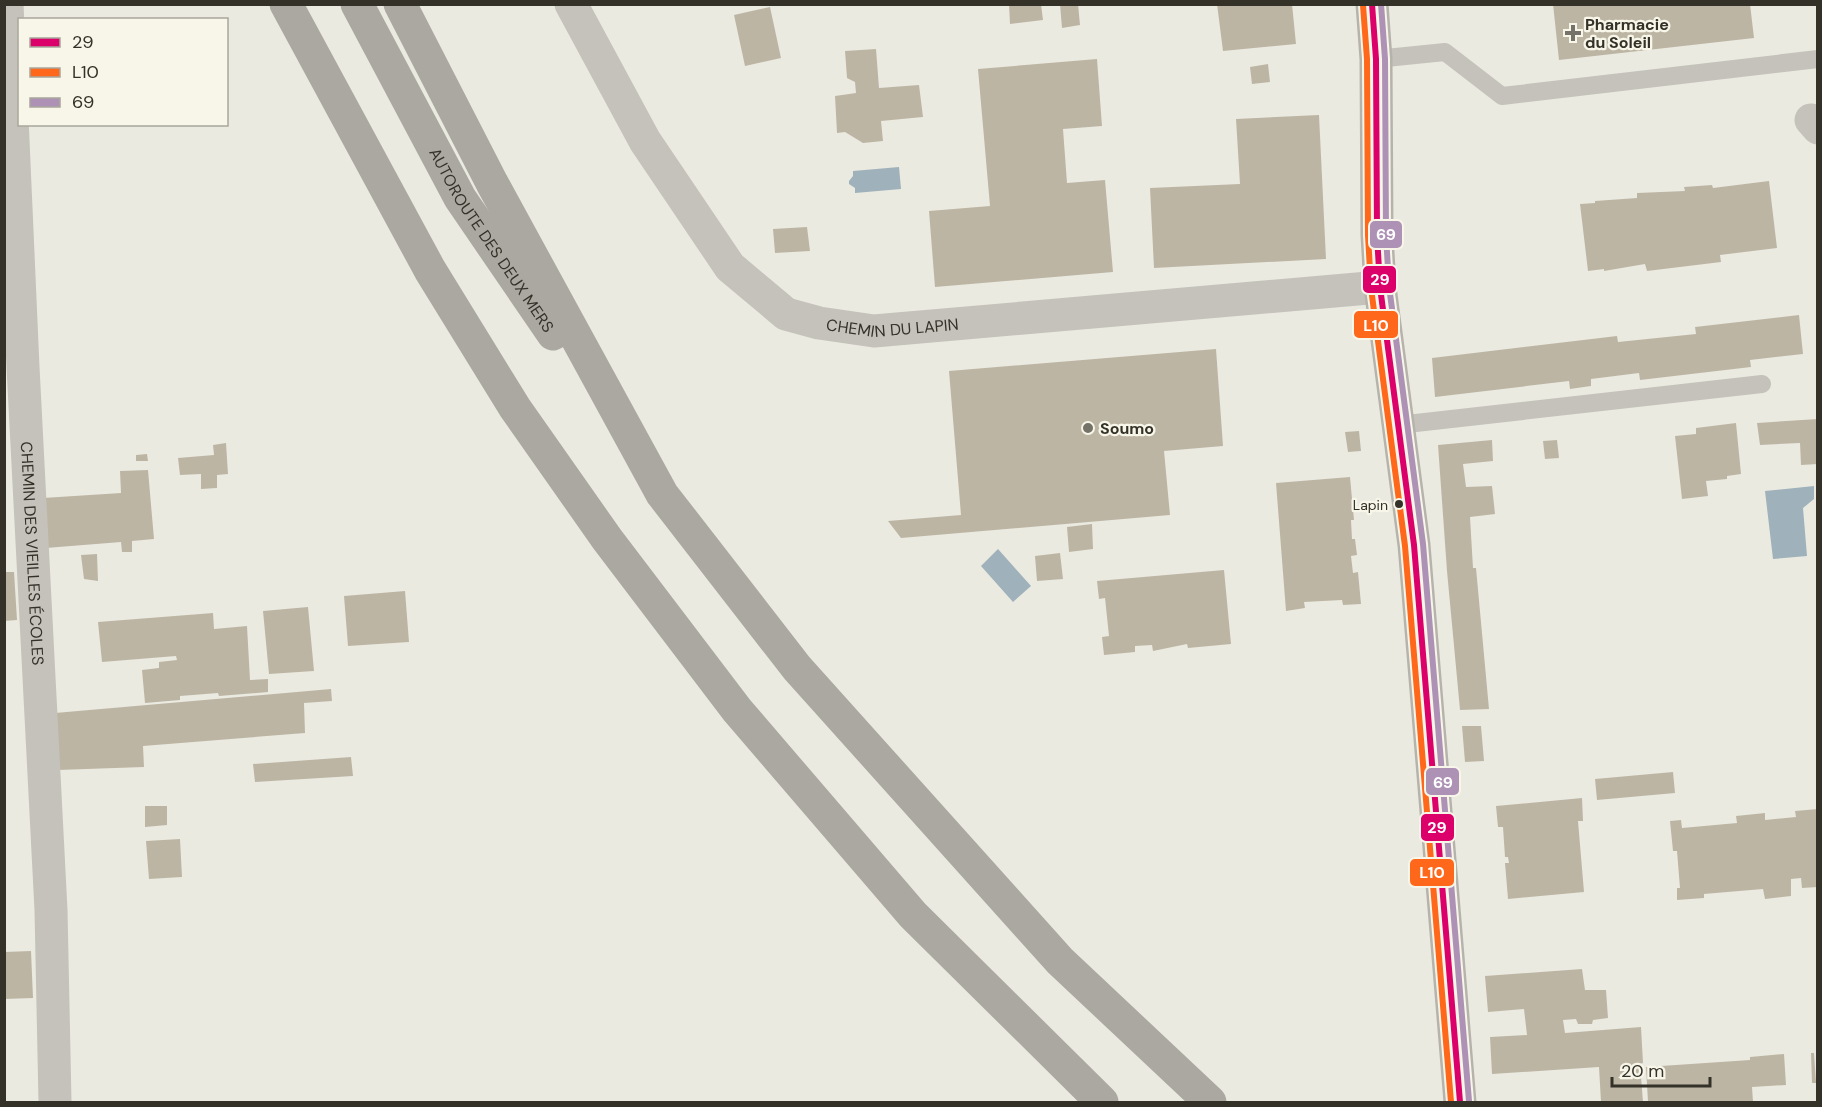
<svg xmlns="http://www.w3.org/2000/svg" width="1822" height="1107" viewBox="0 0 1822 1107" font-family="'DM Sans',sans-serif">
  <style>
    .water { fill: #9fb1ba }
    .building { fill: #bdb5a4 }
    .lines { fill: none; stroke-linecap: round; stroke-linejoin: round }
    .lane { stroke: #c4c2ba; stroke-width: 18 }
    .street { stroke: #c4c2ba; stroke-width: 33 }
    .secondary { stroke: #b5b3ab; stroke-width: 33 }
    .highway { stroke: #aaa8a0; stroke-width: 33 }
    .bus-1-casing { stroke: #f7f6e9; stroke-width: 10 }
    .bus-2-casing { stroke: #f7f6e9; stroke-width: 10 }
    .bus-3-casing { stroke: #f7f6e9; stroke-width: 10 }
    .bus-1 { stroke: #dc006b; stroke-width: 6 }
    .bus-2 { stroke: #ff671b; stroke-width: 6 }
    .bus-3 { stroke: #ae92b6; stroke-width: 6 }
    .poi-dot { fill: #747269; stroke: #f7f6e9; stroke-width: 2 }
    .bus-dot { fill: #343129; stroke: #f7f6e9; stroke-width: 2 }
    .labels { text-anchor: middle; stroke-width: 4.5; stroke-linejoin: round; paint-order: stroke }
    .bus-label { font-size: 14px; fill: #343129; stroke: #f7f6e9; text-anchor: end }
    .poi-label { font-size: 16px; font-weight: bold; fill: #343129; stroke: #f7f6e9; text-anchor: start }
    .street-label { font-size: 16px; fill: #343129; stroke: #f7f6e9 }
    .line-badge { stroke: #f7f6e9; stroke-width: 2 }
    .badge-label { font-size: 16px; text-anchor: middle; font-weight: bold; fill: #fff }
  </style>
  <rect width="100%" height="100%" fill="#ebeae1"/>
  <path class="water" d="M899,167L901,189L855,193V188L849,184V181L853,176V171Z
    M1814,486V499L1803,508L1807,556L1773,559L1765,491Z
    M998,549L1031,586L1013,602L981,566Z"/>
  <path class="building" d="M1009,4H1041L1043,20L1010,24Z
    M1060,4H1078L1080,25L1062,28Z
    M1217,4H1292L1296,44L1223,51Z
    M1553,4H1750L1754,38L1559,60Z
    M770,7L781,58L745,66L734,15Z
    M876,49L879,88L919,85L923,117L881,121L883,141L863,143L845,132L837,133L835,96L856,93L855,82L847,78L845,51Z
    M1097,59L1102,126L1063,129L1067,183L1105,180L1113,272L935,287L929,211L990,206L978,69Z
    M1268,64L1270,82L1252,84L1250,67Z
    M1319,115L1326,259L1154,268L1150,188L1240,184L1236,119Z
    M1769,181L1777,248L1720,255L1721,262L1647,271L1645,264L1604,271V269L1588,271L1580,204L1595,203V201L1637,198V193L1685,191L1684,187L1712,185L1713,188Z
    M807,227L810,251L775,253L773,229Z
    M1799,315L1803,354L1750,360L1751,367L1640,380L1639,373L1591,379V386L1570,389L1569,381L1435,397L1432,358L1617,336L1618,342L1696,334L1695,327Z
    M1216,349L1223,446L1164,451L1170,515L901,538L888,521L961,515L949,371Z
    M1818,419V464L1801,465L1800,443L1760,445L1757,423Z
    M1736,423L1741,474L1727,476V479L1706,481L1708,496L1682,499L1675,436L1696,434V428Z
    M1359,431L1361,451L1348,452L1345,432Z
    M1492,440L1493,461L1463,464L1466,487L1492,486L1495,514L1470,517L1473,568H1476L1489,709L1460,710L1447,571L1438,445Z
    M1557,440L1559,458L1545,459L1543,441Z
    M226,443L228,474L217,475V488L201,489V474L180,475L178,458L214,455L213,445Z
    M147,454L148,461H136V455Z
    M148,470L154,539L132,541V552H122L121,542L46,548L43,498L121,493L120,471Z
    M1350,477L1354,520H1351L1352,539H1355L1357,555L1351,556L1353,573L1358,572L1361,604L1343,605L1342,600L1304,602L1305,608L1286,611L1276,483Z
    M1092,524L1093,549L1069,552L1067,527Z
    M1060,553L1063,579L1037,581L1035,556Z
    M97,554L98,581L84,579L81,555Z
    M1224,570L1231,644L1188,648L1187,644L1153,651L1152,645L1135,646V652L1104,655L1102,637L1109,636L1105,598L1099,599L1097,581Z
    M4,572H14L17,620L4,621Z
    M405,591L409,642L348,646L344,596Z
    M308,607L314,671L269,674L263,611Z
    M213,613L214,629L247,626L250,680L268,679V692L219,696L218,693L180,696V700L145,703L142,670L159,668V662L177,660L176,656L102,662L98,622Z
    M331,689L332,701L304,703L305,733L143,746L144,767L58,770L55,713Z
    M1462,726H1481L1484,761L1465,762Z
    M351,757L353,776L255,782L253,764Z
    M1673,772L1675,793L1597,800L1595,779Z
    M1582,798L1583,821H1578L1584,892L1508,899L1505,863H1509L1508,857H1505L1503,827H1498L1496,806Z
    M145,806H167V825L145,827Z
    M1818,809V887L1802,888L1801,878L1791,879V896L1765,899L1763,889L1704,894V898L1677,900V888H1680L1677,851H1673L1670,821L1681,820L1682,828L1737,823L1736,816L1765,813V820L1796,817L1795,811Z
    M180,839L182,877L149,879L146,841Z
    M31,951L33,998L4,999V952Z
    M1582,969L1585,990H1606L1608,1018L1593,1020L1592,1024H1578L1576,1019L1563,1020L1565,1033L1641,1027L1643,1063L1640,1064L1643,1102H1601L1599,1067L1492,1074L1490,1037L1527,1035L1524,1009L1488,1012L1485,976Z
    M1811,1053H1814L1816,1083H1812Z
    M1784,1054L1786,1085L1752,1087L1753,1102H1648L1646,1067L1750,1060V1057Z"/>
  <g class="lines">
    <path class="lane" d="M1376,59L1445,52L1502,96L1818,59
      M1398,425L1762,384"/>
    <g class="street">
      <path id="s1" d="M7,4L23,367L51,910L55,1102"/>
      <path id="s2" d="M571,4L645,141L730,267L786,314L819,323L874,331L1380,287"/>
      <path d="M1811,120L1818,128"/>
    </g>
    <path class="secondary" d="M1372,4L1376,59L1377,235L1380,287L1414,545L1460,1102"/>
    <g class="highway">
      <path d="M286,4L430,270L515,408L607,539L737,710L913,915L1102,1102"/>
      <path id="s3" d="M357,4L460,198L553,334"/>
      <path d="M400,4L492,183L662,494L797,668L1060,961L1210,1102"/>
    </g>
    <defs>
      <path id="bus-1" d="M1372,4L1376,59L1377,235L1380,287L1414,545L1460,1102"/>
      <path id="bus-2" d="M1363,5L1367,59L1368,235L1371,288L1405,546L1451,1102"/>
      <path id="bus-3" d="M1381,4L1385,59L1386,235L1389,286L1423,544L1469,1101"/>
    </defs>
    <use href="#bus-1" class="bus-1-casing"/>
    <use href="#bus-2" class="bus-2-casing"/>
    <use href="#bus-3" class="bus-3-casing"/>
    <use href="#bus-1" class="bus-1"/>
    <use href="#bus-2" class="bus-2"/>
    <use href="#bus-3" class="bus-3"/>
  </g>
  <g class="poi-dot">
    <path d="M1570 24h6v6h6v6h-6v6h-6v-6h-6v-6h6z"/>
    <circle cx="1088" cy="428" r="6"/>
  </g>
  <circle class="bus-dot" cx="1399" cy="504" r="5"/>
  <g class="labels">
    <g class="bus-label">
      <text x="1388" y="510">Lapin</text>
    </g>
    <g class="poi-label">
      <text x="1585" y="30">Pharmacie<tspan x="1585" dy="18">du Soleil</tspan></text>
      <text x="1100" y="434">Soumo</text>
    </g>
    <g class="street-label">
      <text dy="6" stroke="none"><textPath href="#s3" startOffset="272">AUTOROUTE DES DEUX MERS</textPath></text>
      <text dy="6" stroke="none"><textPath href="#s2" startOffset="489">CHEMIN DU LAPIN</textPath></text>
      <text dy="6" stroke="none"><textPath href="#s1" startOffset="550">CHEMIN DES VIEILLES ÉCOLES</textPath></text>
    </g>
  </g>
  <g class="line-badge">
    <rect x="1369" y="220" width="34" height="29" rx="6" fill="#ae92b6"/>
    <rect x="1362" y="265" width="35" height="29" rx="6" fill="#dc006b"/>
    <rect x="1353" y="310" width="46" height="29" rx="6" fill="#ff671b"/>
    <rect x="1425" y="767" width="35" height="29" rx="6" fill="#ae92b6"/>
    <rect x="1420" y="813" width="35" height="29" rx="6" fill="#dc006b"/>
    <rect x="1409" y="858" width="46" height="29" rx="6" fill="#ff671b"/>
  </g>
  <g class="badge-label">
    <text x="1386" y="240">69</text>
    <text x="1380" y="285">29</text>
    <text x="1376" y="331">L10</text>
    <text x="1443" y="788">69</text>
    <text x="1437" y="833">29</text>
    <text x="1432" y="878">L10</text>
  </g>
  <rect width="1822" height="1107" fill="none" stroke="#343129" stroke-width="12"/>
  <rect x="18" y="18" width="210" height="108" fill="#f7f6e9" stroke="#a9a79c" stroke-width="1.5"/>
  <rect x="30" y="38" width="30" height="9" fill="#dc006b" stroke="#a9a79c" stroke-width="1.5"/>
  <text x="72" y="48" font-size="18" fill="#343129">29</text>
  <rect x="30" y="68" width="30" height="9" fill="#ff671b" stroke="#a9a79c" stroke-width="1.5"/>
  <text x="72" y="78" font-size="18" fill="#343129">L10</text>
  <rect x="30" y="98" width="30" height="9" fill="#ae92b6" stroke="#a9a79c" stroke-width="1.5"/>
  <text x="72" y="108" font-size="18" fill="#343129">69</text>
  <path d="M1612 1077v9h98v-9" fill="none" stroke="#343129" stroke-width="3"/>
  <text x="1621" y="1077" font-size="18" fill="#343129" stroke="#f7f6e9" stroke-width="4.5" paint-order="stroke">20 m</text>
</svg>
